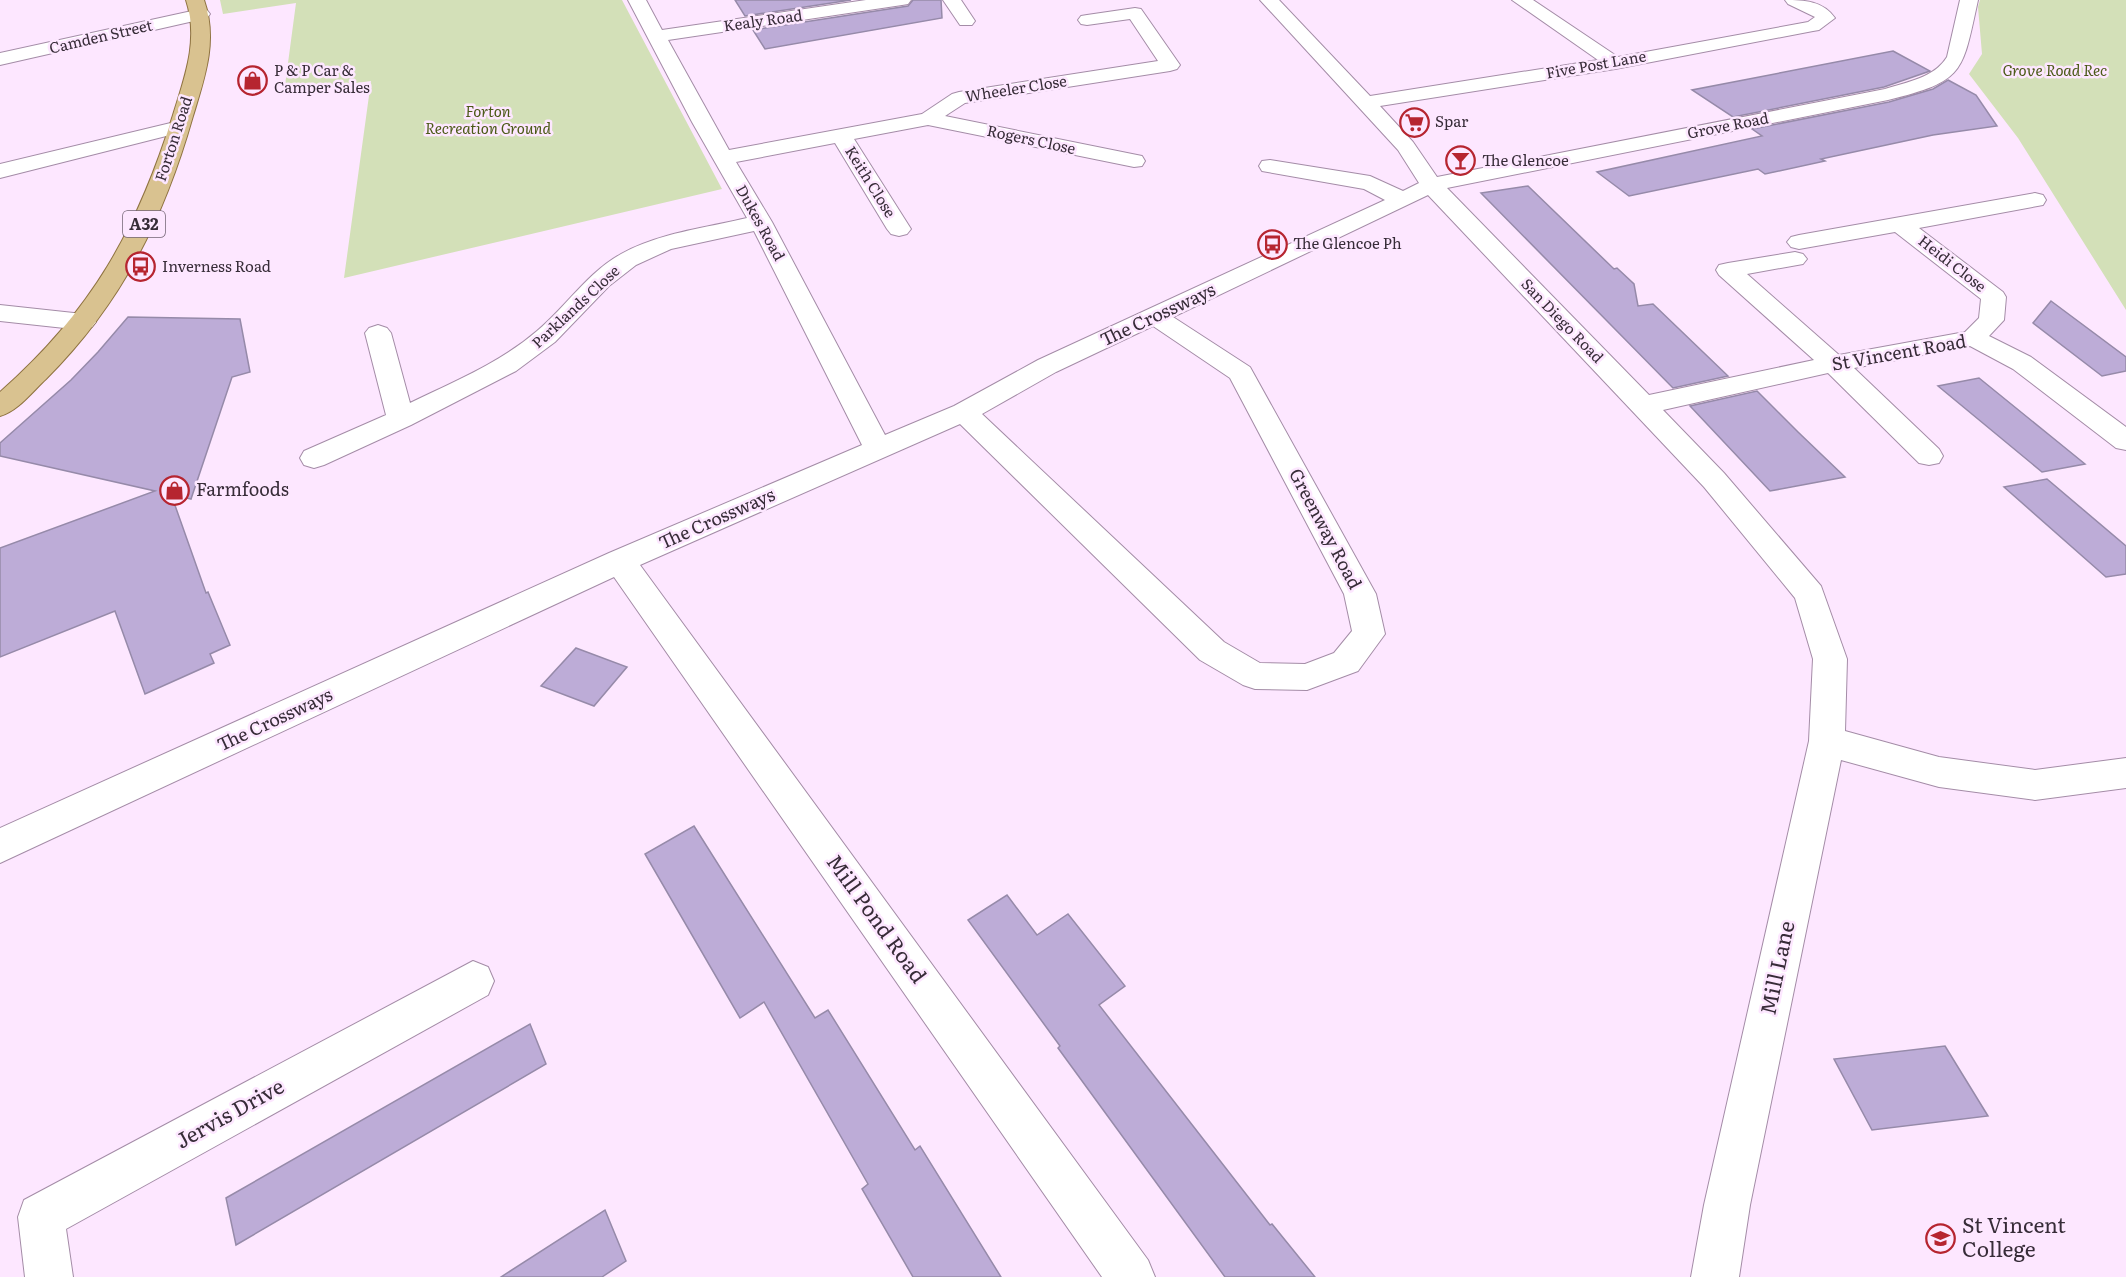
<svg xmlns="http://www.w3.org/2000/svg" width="2126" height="1277" viewBox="0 0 2126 1277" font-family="Literata,serif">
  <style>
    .green { fill: #d3e0b8 }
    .building { fill: #bdacd7; stroke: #968aa9; stroke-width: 1.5 }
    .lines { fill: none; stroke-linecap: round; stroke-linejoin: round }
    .minor-casing { stroke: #a48ca7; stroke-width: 2 }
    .primary-casing { stroke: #8f7341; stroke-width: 2 }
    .minor { fill: #fff; fill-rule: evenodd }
    .primary { fill: #d9c290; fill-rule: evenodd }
    .labels { text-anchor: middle; stroke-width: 5; stroke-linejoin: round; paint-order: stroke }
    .far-street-label { font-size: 15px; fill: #372c38; stroke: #fde7ff }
    .far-poi-label { font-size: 15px; fill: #372c38; stroke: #fde7ff; text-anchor: start }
    .far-park-label { font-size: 15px; font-style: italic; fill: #4a5916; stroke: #fde7ff }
    .shield { fill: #fde7ff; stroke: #726474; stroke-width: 1.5 }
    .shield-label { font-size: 16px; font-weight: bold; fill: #372c38 }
    .street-label { font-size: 18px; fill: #372c38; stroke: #fde7ff }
    .poi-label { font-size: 18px; fill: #372c38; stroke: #fde7ff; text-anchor: start }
    .near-street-label { font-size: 21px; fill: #372c38; stroke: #fde7ff }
    .near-poi-label { font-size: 21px; fill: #372c38; stroke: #fde7ff; text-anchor: start }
  </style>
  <rect width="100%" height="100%" fill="#fde7ff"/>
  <path class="green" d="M220,0H622L722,189L344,278L371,81L284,93L296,3L223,14Z
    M1980,0H2126V310L2018,138L1969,74L1982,54L1978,7Z"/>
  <path class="building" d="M735,0H851L745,16Z
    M913,0H941L942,18L765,49L753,30L908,6Z
    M1893,51L1930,71L1884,87L1733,117L1692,90Z
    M1948,80L1976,95L1997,126L1933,135L1821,159L1825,161L1765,174L1758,169L1629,196L1597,172L1762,136L1752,129L1889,102L1933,89Z
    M1528,186L1614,269L1617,268L1634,284L1638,306L1653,304L1728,376L1673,388L1481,193Z
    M2051,301L2126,357V371L2102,376L2033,323Z
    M128,317L240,319L250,372L232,377L191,499L171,494L206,593L208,592L230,645L210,654L214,663L145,694L115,611L0,657V548L155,491L0,456V443L71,380L98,352Z
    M1979,378L2053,438L2085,464L2042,472L1938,386Z
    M1757,391L1798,432L1845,477L1770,491L1690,406Z
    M2047,479L2126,546V574L2106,577L2004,487Z
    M576,648L627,667L594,706L541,686Z
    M694,826L815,1018L828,1010L915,1150L920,1146L1001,1277H913L862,1189L868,1184L764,1002L740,1018L645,854Z
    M1007,895L1037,935L1068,914L1125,986L1099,1005L1270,1225L1272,1224L1315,1277H1225L1058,1048L1060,1046L968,920Z
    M530,1024L546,1064L236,1245L226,1198Z
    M1945,1046L1988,1116L1872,1130L1834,1059Z
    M605,1210L626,1261L602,1277H501Z"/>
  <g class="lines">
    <defs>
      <path id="minor" d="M628,0H646L662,30L866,0H911L908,4L902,5L668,40L729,150L922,114L952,94L959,92L1158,61L1130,19L1087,25L1081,24L1078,20L1081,16L1087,15L1135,8L1141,9L1180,65L1177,69L1170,71L965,103L945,116L1142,156L1145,161L1142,166L1134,167L928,125L854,139L911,229L907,234L899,236L891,234L887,229L835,143L736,162L772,222L885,435L954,406L1038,360L1385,200L1364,189L1262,171L1259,166L1262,161L1270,160L1370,176L1403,191L1419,183L1398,150L1260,0H1279L1370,96L1598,60L1512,0H1533L1618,57L1808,22L1815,17L1788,4L1785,0C1805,0 1823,1 1835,18L1819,30L1813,31L1615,69L1380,106L1413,142L1437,177L1885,89C1907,82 1934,78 1947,57L1960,0H1978C1962,73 1965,81 1888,100L1447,188L1649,395L1814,360L1719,275L1716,270L1719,265L1728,263L1795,252L1803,254L1807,259L1803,264L1747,274L1839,355L1965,332L1979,318L1981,299L1895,232L1799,249L1791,247L1787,242L1791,237L1799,235L2035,193L2043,195L2046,200L2043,205L1919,228L2003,292L2006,297L2004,320L1989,336L2031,357L2126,427V450L2116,448L2013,369L1970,346L1854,368L1939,449L1943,456L1939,463L1929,465L1919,463L1828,373L1663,410L1724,473L1821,586L1847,659L1845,731L1939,757L2035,770L2126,758V788L2035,800L1939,787L1841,760L1750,1205L1739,1277H1691L1704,1205L1809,741L1813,659L1795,598L1704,487L1428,195L1173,317L1250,367L1376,594L1385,634L1358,671L1307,690L1255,689L1243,685L1200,660L960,424L640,565L1148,1260L1155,1277H1102L614,577L0,863V828L609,553L862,445L754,231L671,249L636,265L609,286L555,342L516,371L411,425L324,465L314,468L304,465L300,458L304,451L386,415L365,333L369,328L378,325L387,328L391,333L410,403C453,382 500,363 537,331C566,307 587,273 621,254C659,233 705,228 747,218L692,122ZM1153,326L1230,378L1344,594L1352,631L1334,653L1305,664L1260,663L1224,642L982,414L1056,372Z
        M943,0H961L975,21L972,25H960Z
        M201,9L207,10L210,14L207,18L0,65V53Z
        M179,121L186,123L189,127L186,131L0,178V164Z
        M0,305L83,314L92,317L96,322L92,327L83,330L0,321Z
        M473,961L488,967L494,981L488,995L66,1229L73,1277H25L18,1217L24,1200Z"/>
      <path id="primary" d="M186,0H204C218,40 205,77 193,116C164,218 122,303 46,379C32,392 18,411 0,416V392C92,311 137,230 173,115C185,76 199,40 186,0Z"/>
    </defs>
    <use href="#minor" class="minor-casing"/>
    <use href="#primary" class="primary-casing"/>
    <use href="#minor" class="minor"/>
    <use href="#primary" class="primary"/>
  </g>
  <defs>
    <symbol id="shop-ring" viewBox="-11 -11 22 22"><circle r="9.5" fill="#fde7ff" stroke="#b62530" stroke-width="1.5"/><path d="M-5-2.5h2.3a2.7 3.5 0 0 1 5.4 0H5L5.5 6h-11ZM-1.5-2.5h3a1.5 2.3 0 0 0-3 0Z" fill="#b62530"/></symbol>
    <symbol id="supermarket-ring" viewBox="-11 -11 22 22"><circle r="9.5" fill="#fde7ff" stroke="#b62530" stroke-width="1.5"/><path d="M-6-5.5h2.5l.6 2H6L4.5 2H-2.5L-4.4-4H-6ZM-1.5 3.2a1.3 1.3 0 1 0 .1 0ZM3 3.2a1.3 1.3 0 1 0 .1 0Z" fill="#b62530"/></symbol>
    <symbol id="bar-ring" viewBox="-11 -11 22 22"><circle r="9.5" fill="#fde7ff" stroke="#b62530" stroke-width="1.5"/><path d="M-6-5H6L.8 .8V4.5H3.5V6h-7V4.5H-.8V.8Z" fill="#b62530"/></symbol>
    <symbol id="bus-ring" viewBox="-11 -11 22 22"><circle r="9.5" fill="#fde7ff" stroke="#b62530" stroke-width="1.5"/><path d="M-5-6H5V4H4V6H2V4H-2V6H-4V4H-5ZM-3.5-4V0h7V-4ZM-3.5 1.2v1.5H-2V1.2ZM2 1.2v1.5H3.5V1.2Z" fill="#b62530"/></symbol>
    <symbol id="university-ring" viewBox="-11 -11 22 22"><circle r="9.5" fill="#fde7ff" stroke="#b62530" stroke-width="1.5"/><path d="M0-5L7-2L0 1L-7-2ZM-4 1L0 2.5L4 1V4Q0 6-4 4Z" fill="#b62530"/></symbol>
  </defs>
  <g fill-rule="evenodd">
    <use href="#shop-ring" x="236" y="64" width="33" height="33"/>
    <use href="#supermarket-ring" x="1398" y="106" width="33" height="33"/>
    <use href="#bar-ring" x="1444" y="144" width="33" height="33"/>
    <use href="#bus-ring" x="1256" y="228" width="33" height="33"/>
    <use href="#bus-ring" x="124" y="250" width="33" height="33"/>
    <use href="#shop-ring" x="158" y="474" width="33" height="33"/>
    <use href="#university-ring" x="1924" y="1222" width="33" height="33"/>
  </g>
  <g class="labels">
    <g class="far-street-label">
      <text transform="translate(763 21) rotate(-8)" y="5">Kealy Road</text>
      <text transform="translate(101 37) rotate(-13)" y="5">Camden Street</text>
      <text transform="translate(1596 65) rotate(-10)" y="5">Five Post Lane</text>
      <text transform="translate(1016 89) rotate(-9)" y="5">Wheeler Close</text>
      <text transform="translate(1728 126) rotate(-11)" y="5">Grove Road</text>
      <text transform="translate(174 139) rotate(-72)" y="5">Forton Road</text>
      <text transform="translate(1031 140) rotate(12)" y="5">Rogers Close</text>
      <text transform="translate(870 182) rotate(58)" y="5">Keith Close</text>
      <text transform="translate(760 223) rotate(61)" y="5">Dukes Road</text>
      <text transform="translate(1952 264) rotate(38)" y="5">Heidi Close</text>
      <text transform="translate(576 307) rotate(-43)" y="5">Parklands Close</text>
      <text transform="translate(1562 321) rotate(46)" y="5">San Diego Road</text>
    </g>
    <g class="far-poi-label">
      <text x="274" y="76">P &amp; P Car &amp;<tspan x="274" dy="17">Camper Sales</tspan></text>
      <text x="1435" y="127">Spar</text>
      <text x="1482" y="166">The Glencoe</text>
      <text x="1293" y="249">The Glencoe Ph</text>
      <text x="162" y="272">Inverness Road</text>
    </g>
    <g class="far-park-label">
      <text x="2055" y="76">Grove Road Rec</text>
      <text x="488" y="117">Forton<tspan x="488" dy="17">Recreation Ground</tspan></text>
    </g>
    <rect class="shield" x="123" y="211" width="42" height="26" rx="4.5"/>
    <g class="shield-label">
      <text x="144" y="230">A32</text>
    </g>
    <g class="street-label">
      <text transform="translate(1158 315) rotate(-25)" y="6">The Crossways</text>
      <text transform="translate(1899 353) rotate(-10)" y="6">St Vincent Road</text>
      <text transform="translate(717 519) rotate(-24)" y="6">The Crossways</text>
      <text transform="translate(1325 529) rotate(62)" y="6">Greenway Road</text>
      <text transform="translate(275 720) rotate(-25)" y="6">The Crossways</text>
    </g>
    <g class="poi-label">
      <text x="196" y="496">Farmfoods</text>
    </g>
    <g class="near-street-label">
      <text transform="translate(876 919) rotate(54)" y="7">Mill Pond Road</text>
      <text transform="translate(1778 968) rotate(-78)" y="7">Mill Lane</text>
      <text transform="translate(230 1114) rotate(-29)" y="7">Jervis Drive</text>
    </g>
    <g class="near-poi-label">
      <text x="1962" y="1233">St Vincent<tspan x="1962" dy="24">College</tspan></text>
    </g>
  </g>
</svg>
